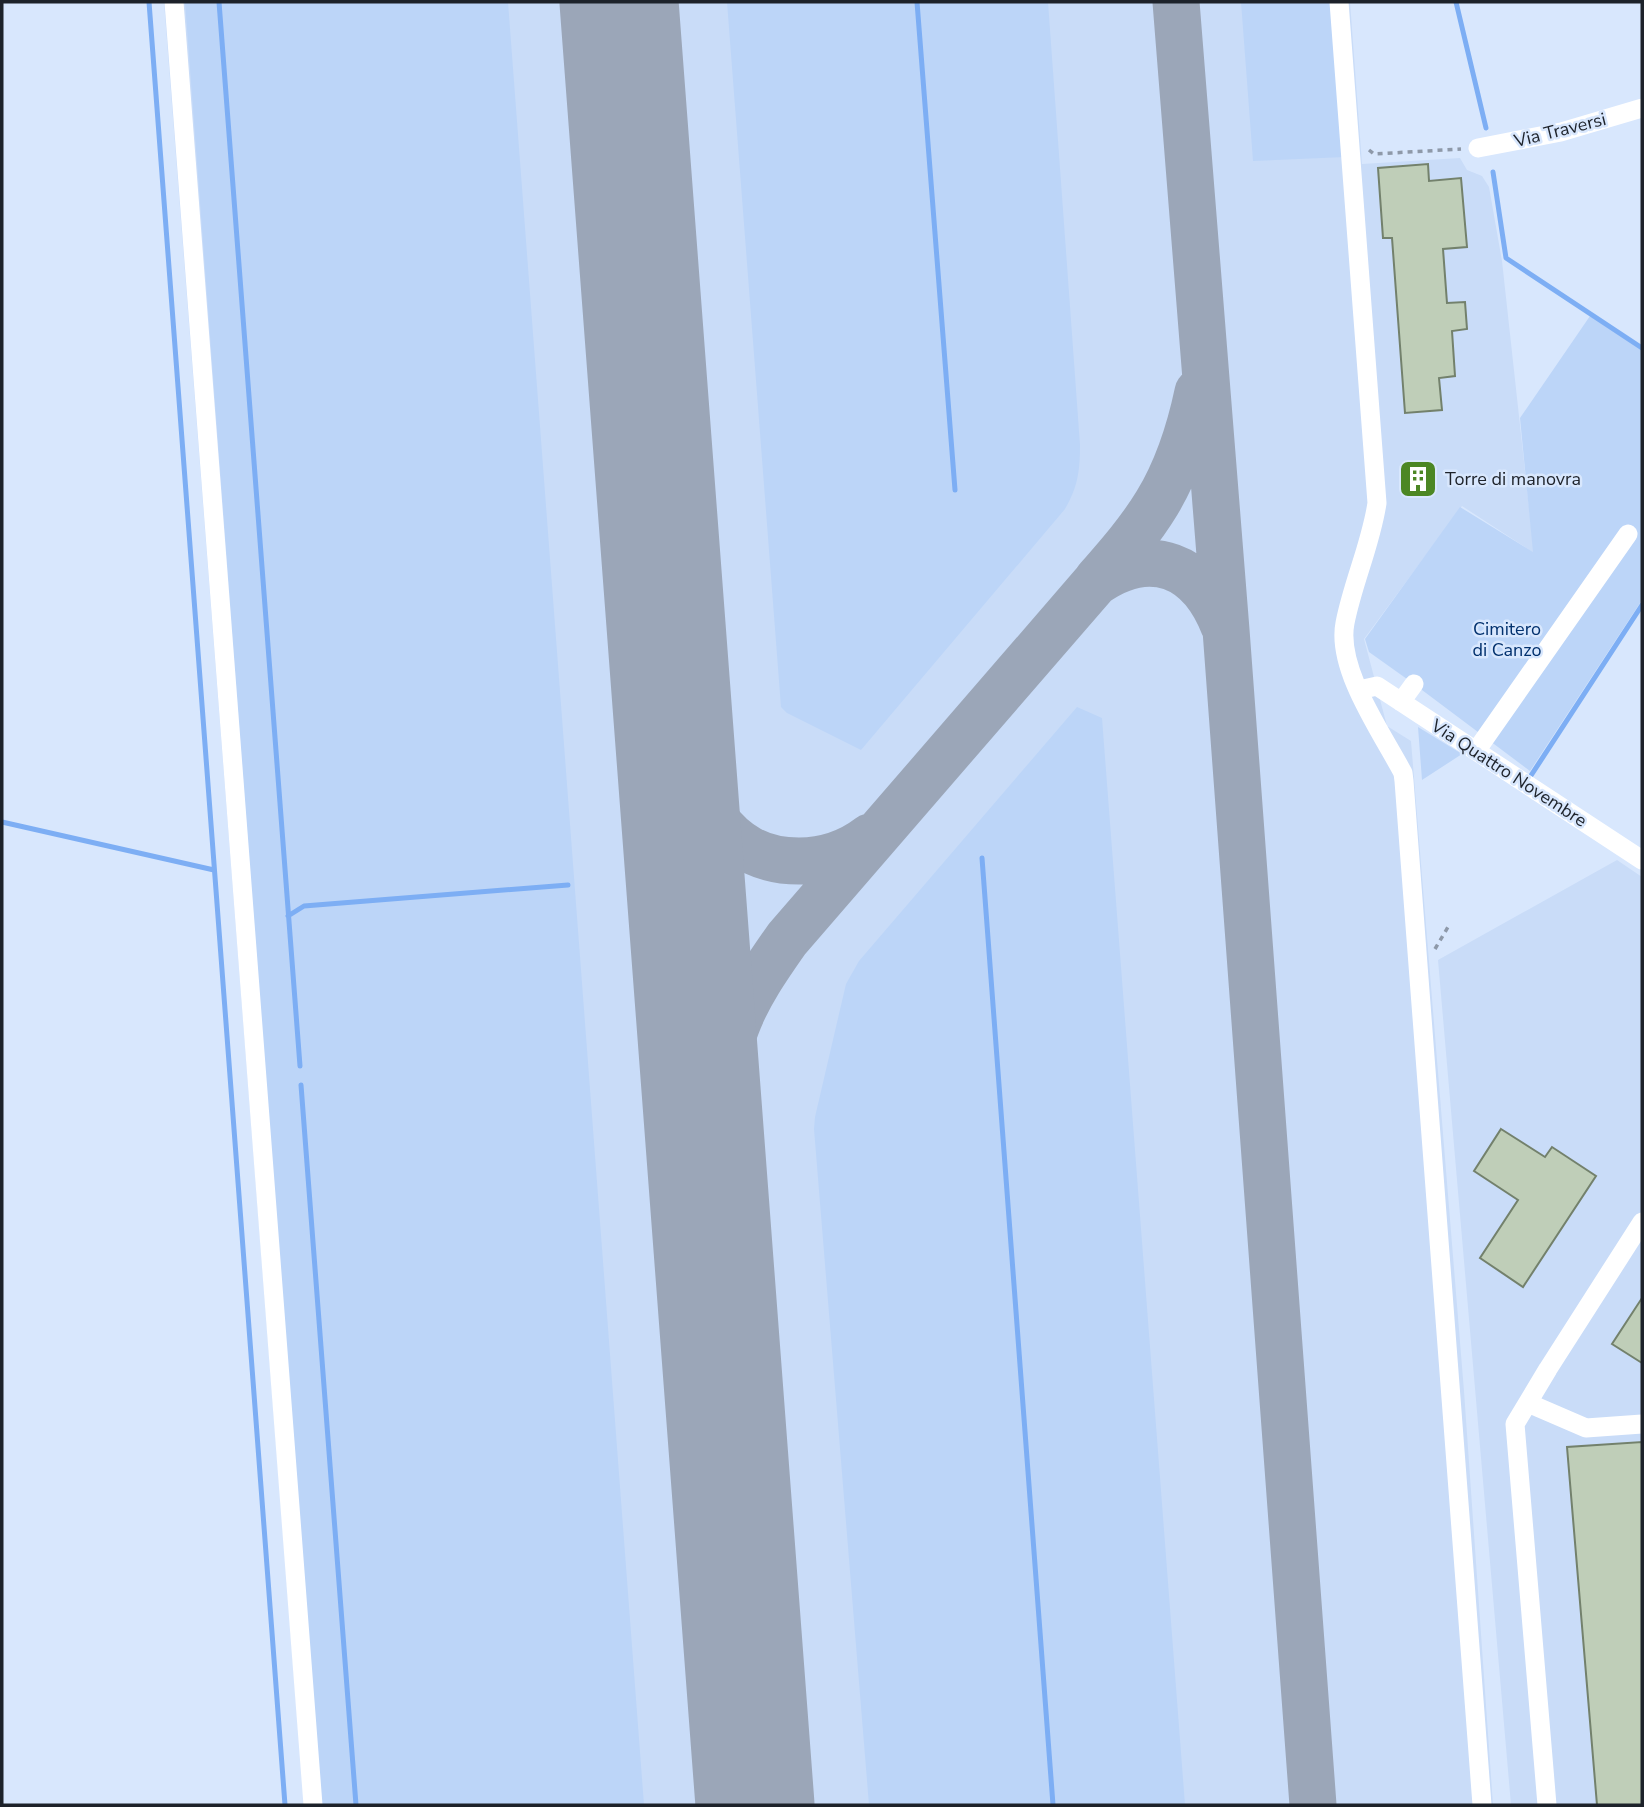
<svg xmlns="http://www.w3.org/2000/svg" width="1644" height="1807" viewBox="0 0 1644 1807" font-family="'Nunito Sans',sans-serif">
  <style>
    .built { fill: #c9dcf8 }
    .green { fill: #bcd5f8 }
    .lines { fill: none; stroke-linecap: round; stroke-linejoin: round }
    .stream { stroke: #7daef4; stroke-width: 5 }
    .taxiway { stroke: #9ba6b8; stroke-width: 47 }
    .runway { stroke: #9ba6b8; stroke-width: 119 }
    .building { fill: #bfceb8; stroke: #73816c; stroke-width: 2 }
    .path { stroke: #8e99a9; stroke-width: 3.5; stroke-dasharray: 5 5; stroke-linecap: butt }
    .minor { stroke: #fff; stroke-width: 19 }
    .labels { text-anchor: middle; stroke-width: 5; stroke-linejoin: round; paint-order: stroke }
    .street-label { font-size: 18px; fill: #1d222a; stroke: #d8e7fd }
    .poi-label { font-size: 18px; fill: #1d222a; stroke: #d8e7fd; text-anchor: start }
    .park-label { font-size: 18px; fill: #02316e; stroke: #d8e7fd }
  </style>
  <rect width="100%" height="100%" fill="#d8e7fd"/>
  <path class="built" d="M164,2H1350L1362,164L1460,158L1467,170L1482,176L1489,187L1502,261L1534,553L1462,506L1364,639L1387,726L1411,741L1464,1391L1493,1805H304Z
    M1617,860L1642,877V1805H1511L1438,960Z"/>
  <path class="green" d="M185,2H508L644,1805H320Z
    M727,2H1048L1080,445C1080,470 1078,487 1065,509L861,750L787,713L781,707Z
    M1241,2H1333L1345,157L1253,161Z
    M1590,316L1642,350V600L1530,771L1414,684L1369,652L1365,639L1460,507L1533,552L1520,418Z
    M1077,707L1102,718L1185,1805H869L814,1129L815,1117L846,984L859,961Z
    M1418,727L1462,754L1422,780Z"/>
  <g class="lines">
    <path class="stream" d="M149,2L285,1805
      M219,2L300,1066
      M917,2L955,490
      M1456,2L1486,128
      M1493,172L1506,258L1642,348
      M1530,777L1642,605
      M2,822L214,870
      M982,858L1053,1805
      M288,916L304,906L568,885
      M301,1085L356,1805"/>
    <path class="taxiway" d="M1176,2L1226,630L1313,1805
      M1097,580C1118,556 1140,531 1157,503C1177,470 1190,430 1198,392
      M674,727C696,791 719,861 799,861C825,861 849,853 870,837
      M706,1158C714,1114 720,1069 736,1027C747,996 768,966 787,939L1095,583C1151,544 1200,565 1224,626"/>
    <path class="runway" d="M619,2L755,1805"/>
  </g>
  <path class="building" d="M1428,164L1429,181L1461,178L1467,247L1443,249L1447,303L1465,302L1467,329L1452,331L1455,376L1439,378L1442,410L1405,413L1392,238H1383L1378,168Z
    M1501,1129L1545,1157L1552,1147L1596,1176L1523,1287L1480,1258L1518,1200L1474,1171Z
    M1642,1298V1363L1612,1344Z
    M1642,1442V1805H1597L1567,1447Z"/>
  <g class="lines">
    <path class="path" d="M1369,150L1374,154L1461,149
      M1435,949L1448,927"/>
    <path class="minor" d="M174,2L313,1805
      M1339,2L1377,503C1371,544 1353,582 1345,623C1336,669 1382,733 1403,773L1404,781L1482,1805
      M1478,148L1561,132L1642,108
      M1359,690L1377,686L1642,860
      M1401,702L1414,684
      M1476,751L1628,534
      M1528,1403L1586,1428L1642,1424
      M1547,1805L1515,1424L1548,1369L1642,1222"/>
  </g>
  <defs>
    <symbol id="building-square" viewBox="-11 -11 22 22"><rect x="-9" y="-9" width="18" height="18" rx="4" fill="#4c8724" stroke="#d8e7fd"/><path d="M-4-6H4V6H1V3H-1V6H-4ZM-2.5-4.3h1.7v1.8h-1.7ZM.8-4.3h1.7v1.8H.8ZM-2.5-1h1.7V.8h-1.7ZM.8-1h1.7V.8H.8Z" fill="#fff"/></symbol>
  </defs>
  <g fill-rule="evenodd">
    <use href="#building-square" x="1396" y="457" width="44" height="44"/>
  </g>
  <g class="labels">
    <g class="street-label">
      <text transform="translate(1560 130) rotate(-14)" y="6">Via Traversi</text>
      <text transform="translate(1509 773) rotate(33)" y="6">Via Quattro Novembre</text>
    </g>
    <g class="poi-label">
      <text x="1445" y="485">Torre di manovra</text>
    </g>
    <g class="park-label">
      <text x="1507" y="635">Cimitero<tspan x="1507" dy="21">di Canzo</tspan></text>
    </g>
  </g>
  <rect width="1644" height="1807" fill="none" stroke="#1d222a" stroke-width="7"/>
</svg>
